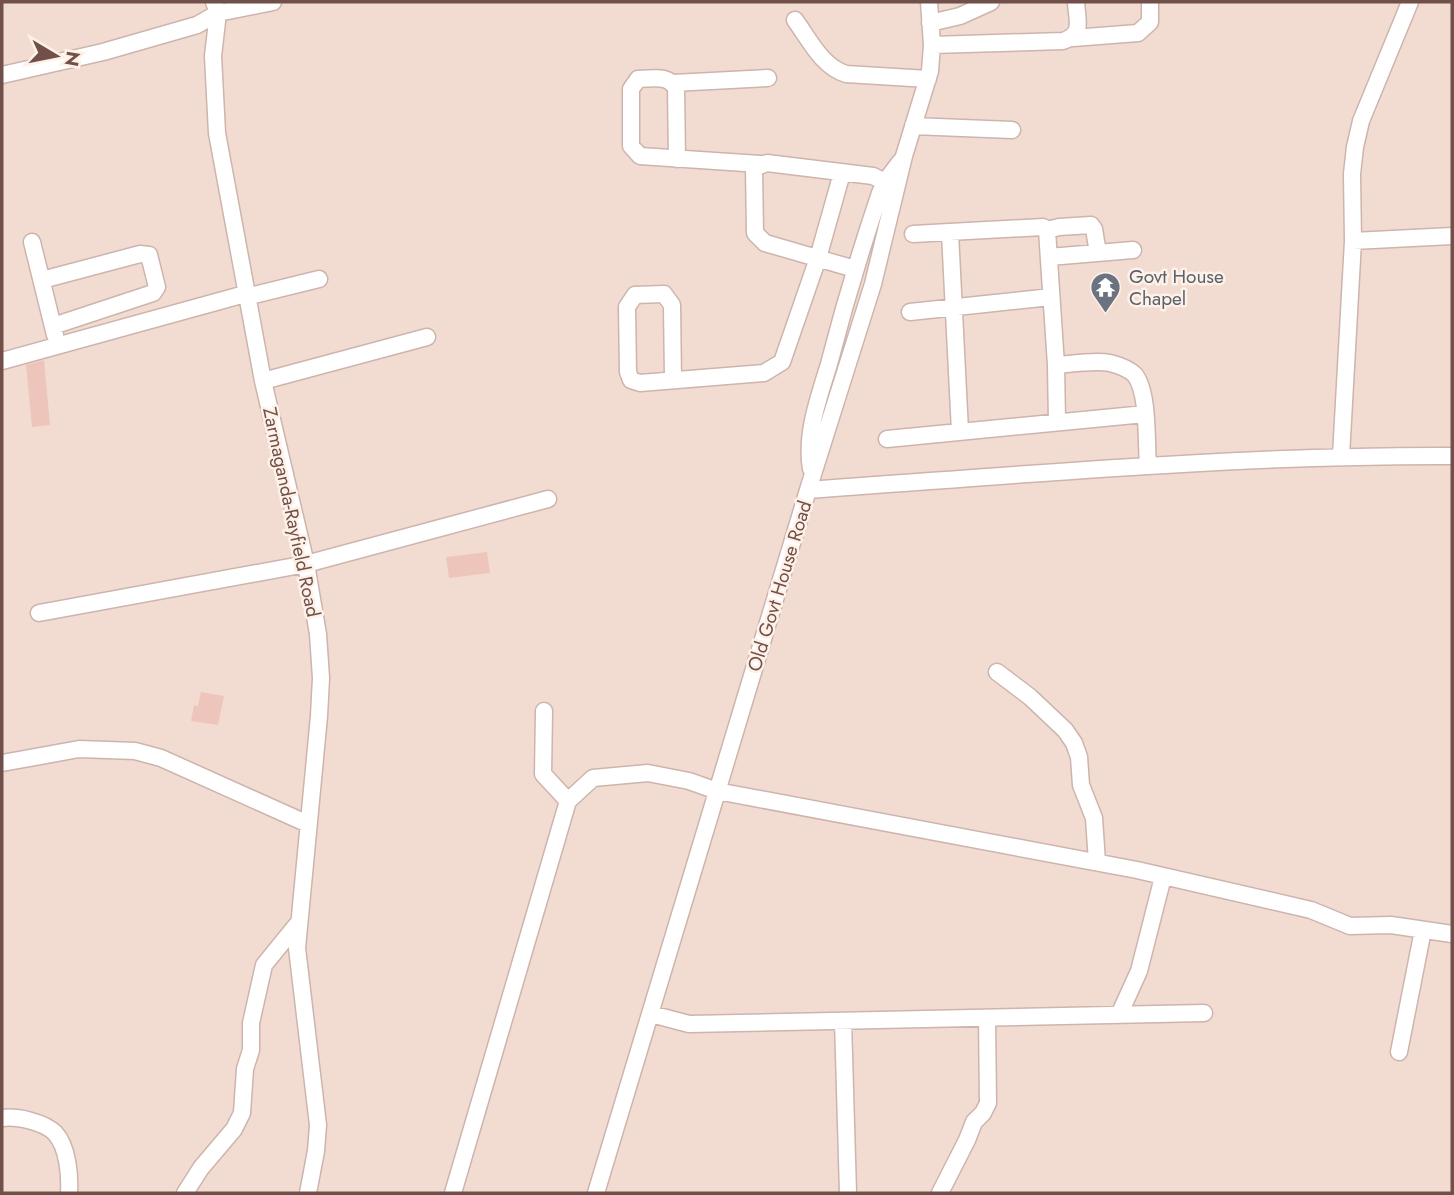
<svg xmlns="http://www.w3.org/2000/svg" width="1454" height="1195" viewBox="0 0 1454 1195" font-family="Jost,sans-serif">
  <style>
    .residential { fill: #f2dcd1 }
    .building { fill: #eec5bb }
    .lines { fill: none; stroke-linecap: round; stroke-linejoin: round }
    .minor-casing { stroke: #cdb4ad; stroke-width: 19 }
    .minor { stroke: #fff; stroke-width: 16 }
    .labels { text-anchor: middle; stroke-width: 5; stroke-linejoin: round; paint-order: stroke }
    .worship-label { font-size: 19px; fill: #5b616d; stroke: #fef1e8; text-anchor: start }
    .street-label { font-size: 19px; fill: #71504a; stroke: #fef1e8 }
  </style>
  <rect width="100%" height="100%" fill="#fbece2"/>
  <path class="residential" d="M2,2H1452V1193H2Z"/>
  <path class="building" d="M44,360L50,425L32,427L26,365Z
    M487,552L490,573L449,578L446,557Z
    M201,692L224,696L218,725L191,721L194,705L198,706Z"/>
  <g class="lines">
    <defs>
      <path id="minor" d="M214,2L218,13L213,56L217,133L263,381L306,564L318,634L321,678L319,716L297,948L318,1125L316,1151L308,1193
        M795,20C809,39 822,67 846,74L928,79
        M930,23L960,16L991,2
        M1073,38L1138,33L1150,22V2
        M932,45L1063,41C1084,34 1077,21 1076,2
        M2,75L103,52L197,25L218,13L273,2
        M673,83L768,78
        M913,126L1012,130
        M677,159L676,89C669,74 653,79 638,79L631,89V146L640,156L760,164
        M1047,230L1059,227L1091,225L1094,229L1098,253
        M950,233L960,431
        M913,234L1043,227L1047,230L1056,365L1057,422
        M1353,241L1452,236
        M32,242L55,335
        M1049,257L1133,250
        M855,269L765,243L755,233L754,168L767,163L873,176L885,182
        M42,280L140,254L149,255L157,287L153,293L53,326
        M246,297L319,279
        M910,312L1051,297
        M2,361L245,294
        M1056,365C1073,364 1094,360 1110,363C1118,365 1129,369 1135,375C1149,393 1146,443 1148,466
        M673,380L672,305L664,294L635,295L627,307L628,372L631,380L640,383L764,373L782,362L818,258L842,173
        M263,381L427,337
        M887,439L1145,414
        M1341,456L1353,241L1352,174L1355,147L1361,121L1410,2
        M811,469C805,434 819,397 829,364C844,306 861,249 880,193L885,182L900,162
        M808,490L873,284L904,156L930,71L932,45L929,2
        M39,613L306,564L548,499
        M997,672L1030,697L1065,730L1074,743L1079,757L1081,785L1094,818L1097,862
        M544,711L543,774L568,801
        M2,763L79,749L135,751L161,758L308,824
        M651,1014L689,1024L1204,1013
        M1119,1015L1139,971L1163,877
        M843,1021L848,1193
        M1399,1052L1423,930
        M2,1118C17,1116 44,1122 55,1133C68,1147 70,1176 69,1193
        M185,1193L201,1168L234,1129L242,1113L245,1069L251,1050V1023L264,965L299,922
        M453,1193L568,801L593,778L648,773L689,781L717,791L1137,870L1311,910L1350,926L1391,925L1452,934
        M596,1193L808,490C1022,475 1237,455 1452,456
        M940,1193L967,1140L974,1122L983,1113L988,1103L987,1018"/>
    </defs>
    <use href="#minor" class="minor-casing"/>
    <use href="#minor" class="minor"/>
  </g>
  <defs>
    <symbol id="temple-pin" viewBox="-11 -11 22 30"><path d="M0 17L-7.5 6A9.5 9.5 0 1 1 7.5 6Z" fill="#6b7280" stroke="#fef1e8"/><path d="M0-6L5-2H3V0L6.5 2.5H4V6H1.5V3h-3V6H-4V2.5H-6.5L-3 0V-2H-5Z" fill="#fff"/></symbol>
  </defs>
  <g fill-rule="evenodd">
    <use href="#temple-pin" x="1088" y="270" width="35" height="47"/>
  </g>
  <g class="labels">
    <g class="worship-label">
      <text x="1129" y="283">Govt House<tspan x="1129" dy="22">Chapel</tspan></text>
    </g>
    <g class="street-label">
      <text transform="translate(292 512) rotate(78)" y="7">Zarmaganda-Rayfield Road</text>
      <text transform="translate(779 586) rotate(-73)" y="7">Old Govt House Road</text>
    </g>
  </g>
  <rect width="1454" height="1195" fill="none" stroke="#71504a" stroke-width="7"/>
  <g transform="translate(56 56) rotate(100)" stroke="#fef1e8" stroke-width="5" paint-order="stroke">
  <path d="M0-5L12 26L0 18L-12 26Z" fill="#71504a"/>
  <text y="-10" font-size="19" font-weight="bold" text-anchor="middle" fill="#71504a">N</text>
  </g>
</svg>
